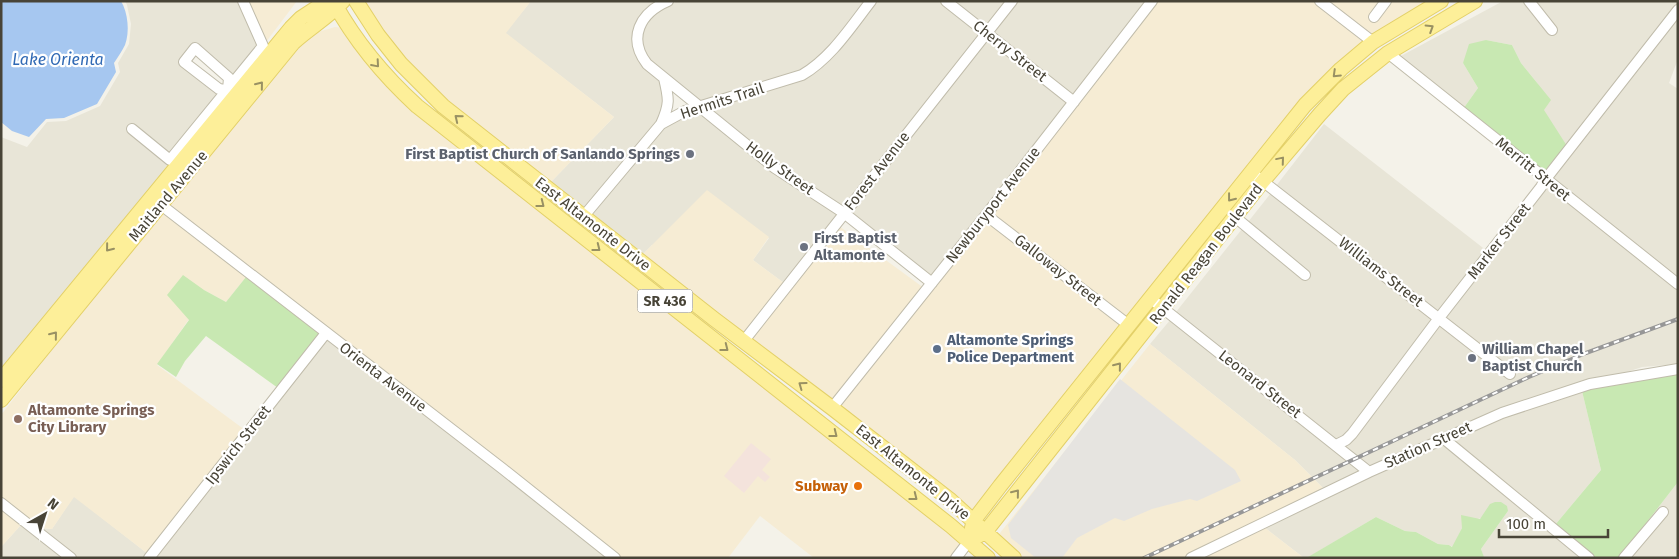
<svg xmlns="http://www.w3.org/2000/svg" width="1679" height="559" viewBox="0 0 1679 559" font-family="'Fira Sans',sans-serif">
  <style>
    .residential { fill: #e8e5d7 }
    .commercial { fill: #f6ecd4 }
    .medical { fill: #f4e3dc }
    .green { fill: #c8e8b2 }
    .parking { fill: #e6e4e0 }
    .water { fill: #a6c7f0 }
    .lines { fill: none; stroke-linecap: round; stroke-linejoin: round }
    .minor-casing { stroke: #c0bcab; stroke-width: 12 }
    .major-casing { stroke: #e3d068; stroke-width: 16 }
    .minor { stroke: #fff; stroke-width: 10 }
    .major { stroke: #fdef99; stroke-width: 14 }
    .rail-casing { stroke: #979797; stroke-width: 4 }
    .rail { stroke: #fff; stroke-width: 2; stroke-dasharray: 5.5; stroke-linecap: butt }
    .oneway { stroke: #999163 }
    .worship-dot { fill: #6b7280; stroke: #fff; stroke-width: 2 }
    .service-dot { fill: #5c6f8a; stroke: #fff; stroke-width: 2 }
    .education-dot { fill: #8d6e63; stroke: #fff; stroke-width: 2 }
    .food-dot { fill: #e8710a; stroke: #fff; stroke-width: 2 }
    .labels { text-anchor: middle; stroke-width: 4.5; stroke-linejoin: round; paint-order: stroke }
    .shield { fill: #fff; stroke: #7f7c73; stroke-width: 1 }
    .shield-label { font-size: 14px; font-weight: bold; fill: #484437 }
    .street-label { font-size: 15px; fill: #484437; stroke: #fff }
    .worship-label { font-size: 15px; font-weight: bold; fill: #5b616d; stroke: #fff; text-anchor: start }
    .service-label { font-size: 15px; font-weight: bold; fill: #4e5e75; stroke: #fff; text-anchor: start }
    .education-label { font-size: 15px; font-weight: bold; fill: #785e54; stroke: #fff; text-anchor: start }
    .food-label { font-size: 15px; font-weight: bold; fill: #c56008; stroke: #fff; text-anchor: end }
    .water-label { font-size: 16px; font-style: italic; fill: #3069b4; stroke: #fff }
  </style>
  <rect width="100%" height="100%" fill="#f4f2e9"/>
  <path class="residential" d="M125,1H239L259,45L232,78L197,45L181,59L220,93L170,154L132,124L127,130L168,163H171L1,371V137L27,147L47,122L66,121L100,106L120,72L118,63L129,44L131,24L127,5Z
    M531,1H658L633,43V49L661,81L664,97V108L658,122L583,211L549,184L614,117L505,33Z
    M678,1H866L823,56L801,72L701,102L647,58L641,44L645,25L658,10Z
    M876,1H939L981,34L844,208L777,164L708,108L828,61Z
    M953,1H1007L986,27Z
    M1017,1H1148L1073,96L992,32Z
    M1503,1H1523L1551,35L1557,29L1534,1H1678V4L1555,163L1538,84L1521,63L1512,45L1486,40L1463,63L1478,88L1463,109L1399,57Z
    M1678,16V59L1669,83L1678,89V278L1552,180Z
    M987,39L1068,103L931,278L850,212Z
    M699,111L838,215L784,283L753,260L769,238L652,245L640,257L588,216L662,129L677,119Z
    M1324,124L1487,251L1439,312L1276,186Z
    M1547,186L1678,289V364L1642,367L1621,374L1589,380L1442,433L1370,467L1343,445L1440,323L1510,379L1515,373L1445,317Z
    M1271,193L1434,319L1350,431L1337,440L1176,312L1242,229L1305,281L1311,275L1248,222Z
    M1171,319L1358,469V474L1324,489L1295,460L1150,344Z
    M326,339L500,472L608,558H154Z
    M1582,391L1601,470L1555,525L1450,439L1503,417Z
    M1441,443L1582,558H1484L1481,549L1508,511L1462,523V528L1453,547L1449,545L1438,544L1416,532L1405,531L1376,517L1307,558H1304L1264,527Z
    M1678,482V558H1629L1668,511L1663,506L1619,558Z
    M74,496L148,554L145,558H78L40,528L52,529Z
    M20,526H24L64,558H1V547Z"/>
  <path class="commercial" d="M248,1H297L266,42Z
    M362,1H531L506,33L614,117L549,184L438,93L389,43Z
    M1157,1H1313L1365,41L1245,171L1171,260L1127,318L992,214Z
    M1327,1H1381L1368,18L1374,22L1391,1H1428L1372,36Z
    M335,27L344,28L391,88L421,119L687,326L918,509L961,545L951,558H814L760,516L728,558H621L167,204L300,47L318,32Z
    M707,190L769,237L753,260L784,283L741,337L640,257Z
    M161,210L246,277L226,302L204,290L189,319L157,365L245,430L148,554L74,497L52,529L40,528L1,497V415Z
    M986,220L1122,325L972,517L835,411L931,292Z
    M839,226L924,288L829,406L747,341Z
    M1150,344L1295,460L1324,489L1182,558H1019L996,538Z
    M1,508L24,526H20L1,547Z
    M1264,527L1304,558H1200Z"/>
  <path class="medical" d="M751,443L771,459L762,470L770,477L765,482L758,476L744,493L724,476Z"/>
  <path class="green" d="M1486,40L1512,45L1521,63L1551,100L1544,110L1567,146L1546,171L1542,172L1463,109L1478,88L1463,63L1469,44Z
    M183,275L204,290L226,302L246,277L320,334L278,388L206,336L185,361L176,377L157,364L189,320L167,295Z
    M1678,373V482L1619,558H1595L1555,525L1601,470L1582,391Z
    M1495,502H1501L1507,506L1508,511L1481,549L1484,557L1487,558L1308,557L1376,517L1405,531L1416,532L1438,544L1449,545L1452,547L1462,528L1461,515L1480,519L1490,504Z"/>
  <path class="parking" d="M1120,379L1235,470L1241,481L1197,501L1190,499L1152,509L1124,521L1115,518L1077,538L1062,558H1036L1011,538L1008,525Z"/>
  <path class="water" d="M1,1H121C128,13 130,32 125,45C122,51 118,57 114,63L116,72L97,104L64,118L46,119L29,137L12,131L1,122Z"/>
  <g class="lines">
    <defs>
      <path id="minor" d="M668,1C640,13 627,38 647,64L775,168L844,213L932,283
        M946,1L1074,102
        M1320,1L1373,42
        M1529,1L1552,30
        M1374,17L1386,1
        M1388,53L1678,284
        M228,90L229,78L195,48L184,62L219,89L230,91
        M661,124C670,104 669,99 664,78
        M132,129L170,160L263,46L243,1
        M1251,172L1510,374
        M156,201L503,469L615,558
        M986,215L1130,326
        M583,217L661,124L685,111L802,75C831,58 850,28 871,1
        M1235,217L1305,275
        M1150,298L1369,472
        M743,342L1012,1
        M832,408L986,215L1152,1
        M1443,438L1589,558
        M1336,445L1346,440L1352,434L1439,318L1541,187L1545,180L1678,10
        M1,503L71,558
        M149,558L326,333
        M956,558L969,541
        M1191,558L1369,472L1502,413L1590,384L1678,369
        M1624,558L1663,512"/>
      <path id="major" d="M333,1C355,41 383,75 417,106L951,526L988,558
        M356,1L378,35L401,64L443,106L714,319L832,408L949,499L1014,558
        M1,380L291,28L301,18L327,1
        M1,400L293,43C309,28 329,17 343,1
        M972,528L974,520L1000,486L1305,105L1341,69L1373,42L1441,1
        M978,536L986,531L1263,181L1320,114L1343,89L1388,53L1475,1"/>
    </defs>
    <use href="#minor" class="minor-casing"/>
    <use href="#major" class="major-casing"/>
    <use href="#minor" class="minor"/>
    <use href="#major" class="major"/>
    <defs>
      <path id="rail" d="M1144,558L1529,377L1586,353L1678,319"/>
    </defs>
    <use href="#rail" class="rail-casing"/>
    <use href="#rail" class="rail"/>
  </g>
  <defs><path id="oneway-chevron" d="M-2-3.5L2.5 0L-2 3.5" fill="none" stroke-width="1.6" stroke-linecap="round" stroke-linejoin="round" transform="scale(1.25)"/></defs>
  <g class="oneway">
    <use href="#oneway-chevron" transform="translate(1430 28) rotate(-32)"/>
    <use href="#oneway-chevron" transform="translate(376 64) rotate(49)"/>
    <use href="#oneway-chevron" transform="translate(1336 74) rotate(136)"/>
    <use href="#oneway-chevron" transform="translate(260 85) rotate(-51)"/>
    <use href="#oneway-chevron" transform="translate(458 118) rotate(-141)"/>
    <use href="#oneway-chevron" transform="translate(1281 160) rotate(-50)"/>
    <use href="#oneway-chevron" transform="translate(1231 198) rotate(128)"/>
    <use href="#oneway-chevron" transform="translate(541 204) rotate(38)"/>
    <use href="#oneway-chevron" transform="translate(109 248) rotate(129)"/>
    <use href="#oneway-chevron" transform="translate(597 248) rotate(38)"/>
    <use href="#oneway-chevron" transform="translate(54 335) rotate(-51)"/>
    <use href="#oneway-chevron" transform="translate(725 348) rotate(38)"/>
    <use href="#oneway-chevron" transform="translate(1118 366) rotate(-51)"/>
    <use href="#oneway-chevron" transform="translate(802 385) rotate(-144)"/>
    <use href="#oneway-chevron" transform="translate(834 434) rotate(38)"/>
    <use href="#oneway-chevron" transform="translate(1016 493) rotate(-51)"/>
    <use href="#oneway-chevron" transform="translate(914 497) rotate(38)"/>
  </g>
  <g class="worship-dot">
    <circle cx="690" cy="154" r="5"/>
    <circle cx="804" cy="247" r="5"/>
    <circle cx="1472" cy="358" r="5"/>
  </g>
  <circle class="service-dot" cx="937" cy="349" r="5"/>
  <circle class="education-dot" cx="18" cy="419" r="5"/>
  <circle class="food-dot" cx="858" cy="486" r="5"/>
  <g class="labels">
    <rect class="shield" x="637.5" y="289.5" width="55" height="23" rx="4"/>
    <g class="shield-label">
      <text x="665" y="306">SR 436</text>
    </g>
    <g class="street-label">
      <text transform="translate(1010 51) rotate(38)" y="5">Cherry Street</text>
      <text transform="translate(722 101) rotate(-18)" y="5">Hermits Trail</text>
      <text transform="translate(780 168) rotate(36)" y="5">Holly Street</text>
      <text transform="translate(1533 169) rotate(39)" y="5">Merritt Street</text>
      <text transform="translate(877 171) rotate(-52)" y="5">Forest Avenue</text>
      <text transform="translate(168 196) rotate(-50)" y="5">Maitland Avenue</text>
      <text transform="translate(993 205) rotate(-52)" y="5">Newburyport Avenue</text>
      <text transform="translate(593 224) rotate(38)" y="5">East Altamonte Drive</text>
      <text transform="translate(1499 241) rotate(-52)" y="5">Marker Street</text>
      <text transform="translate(1206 254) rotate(-52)" y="5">Ronald Reagan Boulevard</text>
      <text transform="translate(1058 270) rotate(38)" y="5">Galloway Street</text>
      <text transform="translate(1381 272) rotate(38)" y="5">Williams Street</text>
      <text transform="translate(383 377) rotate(37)" y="5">Orienta Avenue</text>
      <text transform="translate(1260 384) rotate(38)" y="5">Leonard Street</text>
      <text transform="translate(238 445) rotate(-52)" y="5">Ipswich Street</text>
      <text transform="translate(1428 445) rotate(-24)" y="5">Station Street</text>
      <text transform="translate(913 472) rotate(39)" y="5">East Altamonte Drive</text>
    </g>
    <g class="worship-label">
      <text x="680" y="159" text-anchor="end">First Baptist Church of Sanlando Springs</text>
      <text x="814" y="243">First Baptist<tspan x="814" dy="17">Altamonte</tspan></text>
      <text x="1482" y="354">William Chapel<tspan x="1482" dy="17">Baptist Church</tspan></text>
    </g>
    <g class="service-label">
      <text x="947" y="345">Altamonte Springs<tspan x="947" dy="17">Police Department</tspan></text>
    </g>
    <g class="education-label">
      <text x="28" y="415">Altamonte Springs<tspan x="28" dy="17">City Library</tspan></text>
    </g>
    <g class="food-label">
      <text x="848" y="491">Subway</text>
    </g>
    <g class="water-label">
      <text x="58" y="65">Lake Orienta</text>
    </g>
  </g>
  <rect width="1679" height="559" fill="none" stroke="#484437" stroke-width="5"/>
  <g transform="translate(45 514) rotate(39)" stroke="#ffffff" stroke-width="4" paint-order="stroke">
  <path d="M0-4L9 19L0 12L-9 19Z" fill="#484437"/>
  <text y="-8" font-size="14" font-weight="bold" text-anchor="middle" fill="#484437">N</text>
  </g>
  <path d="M1499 529v8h109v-8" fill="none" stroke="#484437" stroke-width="2.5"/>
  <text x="1506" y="529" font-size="15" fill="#484437" stroke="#ffffff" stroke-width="4" paint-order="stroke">100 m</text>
</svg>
